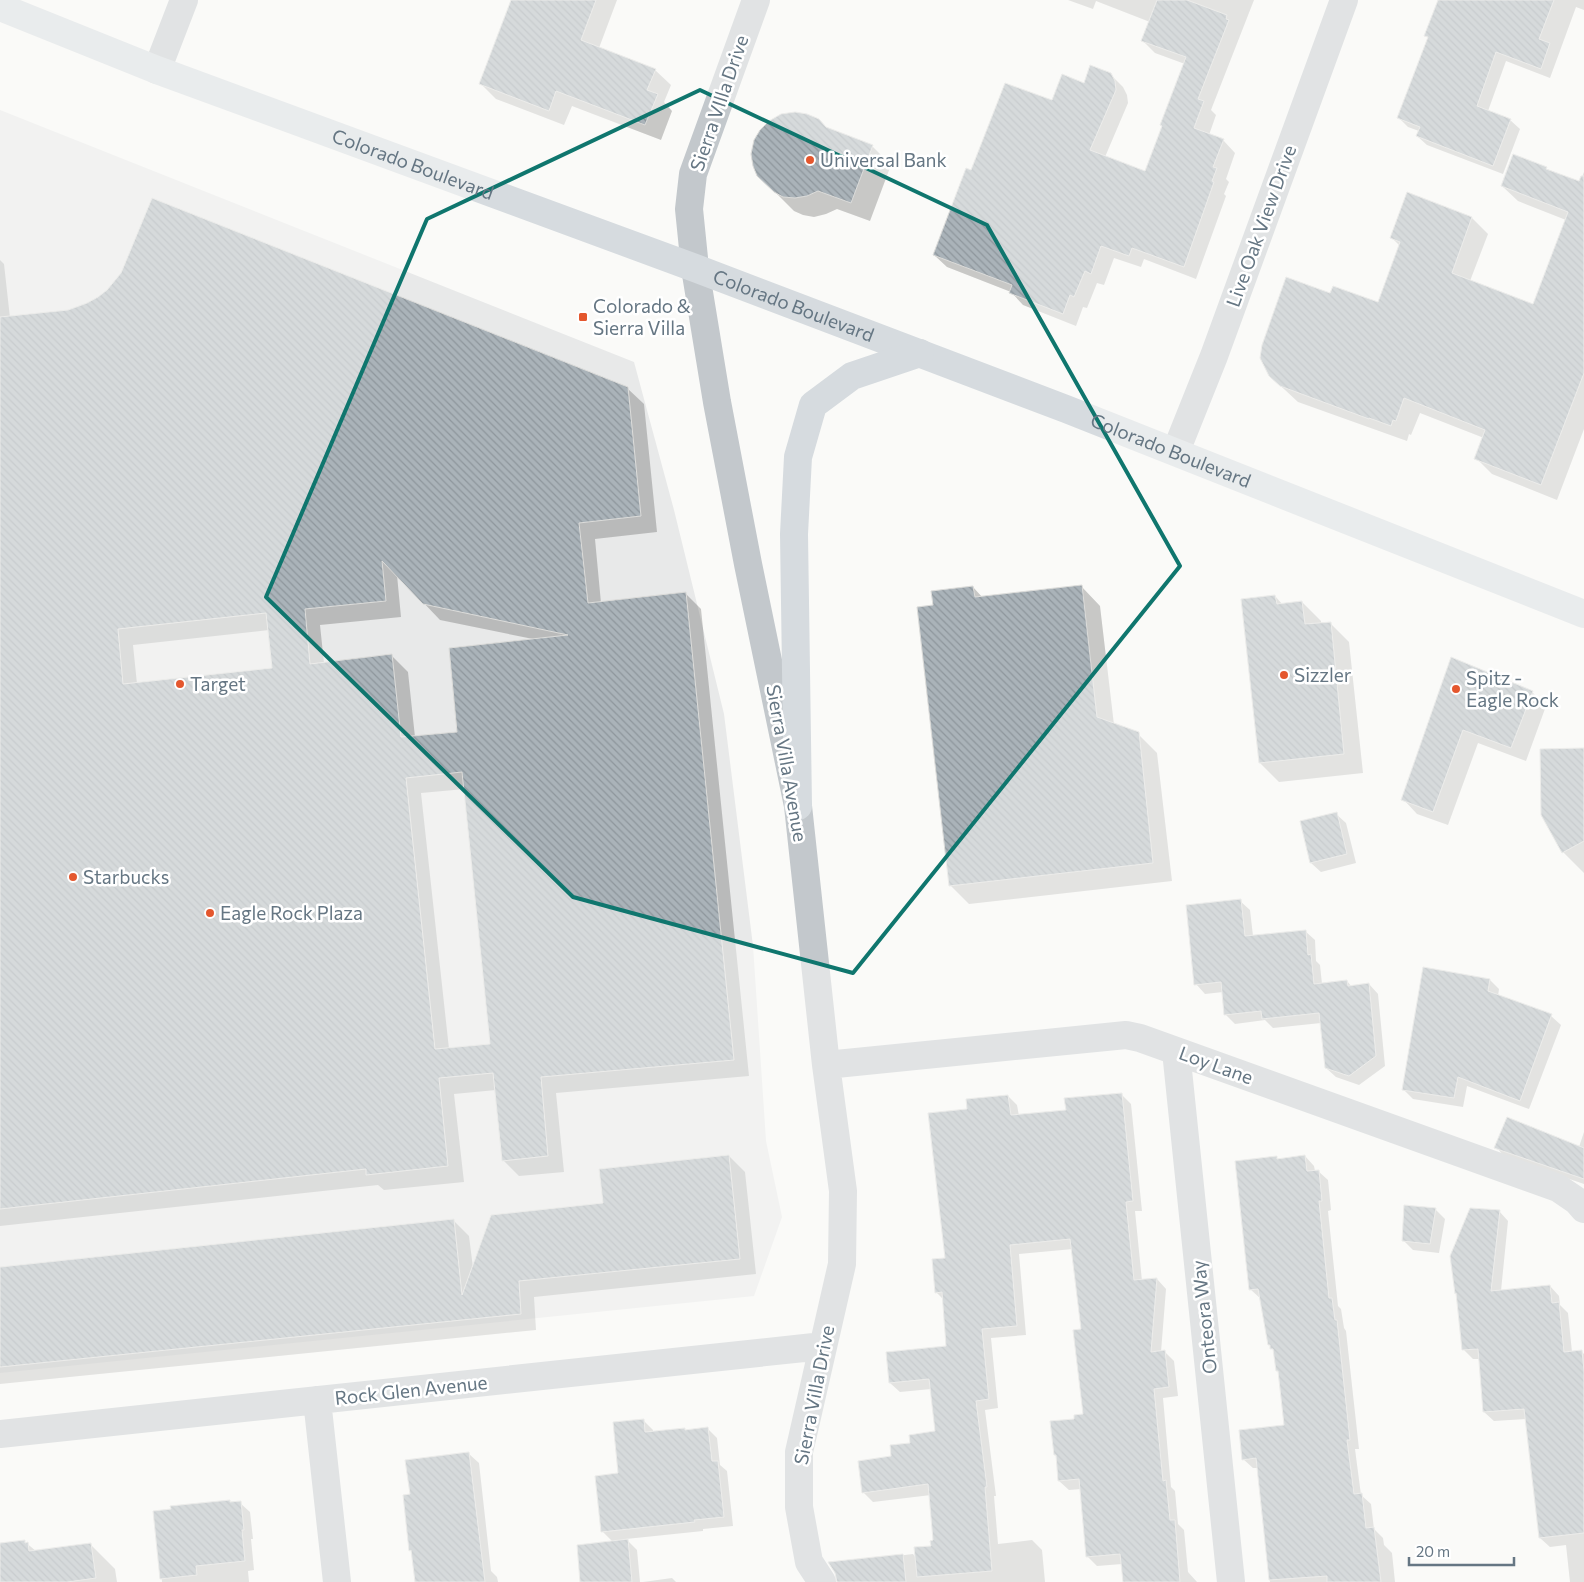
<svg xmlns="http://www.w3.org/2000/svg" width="1584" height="1582" viewBox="0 0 1584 1582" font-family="Commissioner,sans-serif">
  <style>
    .built { fill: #e8e9e9 }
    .shadow { fill: #0003; fill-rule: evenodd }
    .building { fill: url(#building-back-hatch); stroke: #dcdcda; fill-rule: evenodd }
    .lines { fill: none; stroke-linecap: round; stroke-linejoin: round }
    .minor { stroke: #c3c8cc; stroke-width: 28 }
    .primary { stroke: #d6dbdf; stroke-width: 28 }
    .marked { fill: none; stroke: #0f766e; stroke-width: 4; stroke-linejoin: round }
    .poi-dot { fill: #e4572e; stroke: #fff; stroke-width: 2 }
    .labels { text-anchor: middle; stroke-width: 5; stroke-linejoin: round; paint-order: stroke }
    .street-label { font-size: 19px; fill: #657683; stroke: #fff }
    .poi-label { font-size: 19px; fill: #657683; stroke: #fff; text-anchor: start }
  </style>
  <defs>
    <pattern id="building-back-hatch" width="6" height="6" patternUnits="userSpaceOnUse" patternTransform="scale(1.25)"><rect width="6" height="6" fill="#aab3b9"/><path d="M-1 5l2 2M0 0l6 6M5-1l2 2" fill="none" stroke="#8e969c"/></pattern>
  </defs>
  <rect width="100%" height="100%" fill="#fafaf8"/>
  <path class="built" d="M0,110L634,362L674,510L724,714L753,946L766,1141L782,1217L754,1296L0,1373Z"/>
  <path class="shadow" d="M513,0H617L599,48L655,70L671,85L664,102L672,111L661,140L572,106L564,125L496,99L481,84Z
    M1068,0H1254L1211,110L1216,115L1209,135L1223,140L1235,153L1226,179L1229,182L1224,194L1226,196L1196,279L1144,259L1141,267L1114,258L1104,285L1097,283L1087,308L1083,307L1076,326L1023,305L1011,292L947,267L934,255L972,172L1052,102L1084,84L1110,74L1123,87L1127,95L1128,103L1105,157L1146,172L1185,64L1155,53L1143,41L1150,22L1096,1L1093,9Z
    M1452,0H1584V10L1576,7L1550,78L1506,61L1488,111L1510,120L1520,129L1503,174L1427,145L1417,136L1419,131L1408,127L1399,118L1429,38L1426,36Z
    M827,129L872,146L891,165L870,221L837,209L826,214L814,217L803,215L794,211L758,175Z
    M1514,156L1580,182L1584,172V429L1557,500L1492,474L1476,458L1484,438L1420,413L1411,435L1409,434L1407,441L1298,402L1270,376L1331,295L1379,303L1400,246L1391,237L1407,194L1472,218L1488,234L1470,281L1534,305L1566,220L1518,201L1502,186Z
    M0,260L4,264L10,318L627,388L644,404L657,532L595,539L601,603L685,593L701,609L749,1076L556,1093L564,1172L519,1176L503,1160L496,1090L454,1094L464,1182L384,1190L378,1185L0,1226ZM397,575L440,620L533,639L459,733L415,737L408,672L392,656L324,663L320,625L401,617ZM269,630L273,669L137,684L133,645ZM465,789L491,1045L449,1049L421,793Z
    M973,587L983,598L1082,587L1100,606L1114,725L1138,734L1157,753L1172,881L969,904L950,885L934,606Z
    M1275,596L1283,605L1302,602L1321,621V624L1330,623L1349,642L1363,773L1279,782L1260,763Z
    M1452,659L1532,692L1546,706L1526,761L1478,743L1448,825L1417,814L1403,799Z
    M1584,749V873L1563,852Z
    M1336,814L1346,823L1356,863L1321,872L1311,863Z
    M1240,901L1250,910L1253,936L1305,931L1315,940L1316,961L1320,965L1322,984L1347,981L1352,987L1369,984L1378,994L1385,1066L1359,1085L1336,1077L1326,1068L1321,1023L1273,1028L1265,1020L1235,1024L1225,1014L1223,992L1205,994L1196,984Z
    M1490,980L1499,989L1498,996L1551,1016L1561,1025L1529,1109L1467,1086L1463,1107L1413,1099L1403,1089Z
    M1121,1094L1131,1104L1142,1211H1135L1142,1281L1157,1279L1166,1289L1161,1352L1164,1351L1174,1361L1178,1396L1163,1398L1171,1487L1175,1491L1178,1524L1184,1530L1188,1572L1197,1582H1124L1122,1564L1097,1566L1087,1556L1081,1489L1069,1490L1059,1481L1057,1457L1055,1455L1076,1420L1084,1415L1082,1330L1073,1249L1019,1254L1026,1335L991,1338L998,1408L985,1410L996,1496H994L998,1544L1032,1540L1042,1550L1045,1582H873L871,1559L913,1554L916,1558L932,1547L935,1541L931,1495L873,1502L863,1492L892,1457L911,1444L936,1432L931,1389L900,1392L890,1383L948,1347L943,1299L936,1292L947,1259L969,1110L1008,1096L1017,1105L1019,1116L1067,1111Z
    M1584,1132V1184L1505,1157L1496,1147H1579Z
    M729,1156L745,1172L756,1274L534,1297L536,1330L0,1384V1269L453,1220L469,1236L473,1268L604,1204Z
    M1305,1156L1314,1166L1315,1171H1318L1328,1180L1331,1210L1328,1211L1338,1306L1341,1309L1344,1328L1346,1331L1359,1449H1355L1361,1495L1371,1504L1374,1529L1383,1538L1384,1545L1392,1553L1395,1582H1270L1258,1468H1253L1243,1459L1285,1426L1280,1373L1277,1371L1274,1351L1269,1344L1261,1299L1250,1289L1276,1157L1279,1160Z
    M1435,1209L1445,1219L1439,1253L1413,1250L1403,1240Z
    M1499,1211L1508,1221L1501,1291L1550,1286L1559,1296L1560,1305L1568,1313L1572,1352L1581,1351L1584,1354V1582H1570L1566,1545L1550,1547L1540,1538L1526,1419L1494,1421L1484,1412L1480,1359H1473L1464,1350L1458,1295Z
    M643,1420L653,1430V1432L684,1429L686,1431L708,1429L717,1438L720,1465L727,1471L733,1526L703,1529V1531L626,1539L637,1550L640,1582H582L613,1542L602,1531L620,1474Z
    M469,1454L479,1463L491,1571L497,1577L498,1582H416L413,1553L410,1550L411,1495Z
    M240,1503L250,1512L253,1539H251L254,1570L248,1571L249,1582H162L155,1512Z
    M25,1542L36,1551L90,1544L115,1569L117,1582H0V1544Z
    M672,1578L676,1582H643Z"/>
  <path class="building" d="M511,0H596L581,40L656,69L647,90L658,94L645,125L556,91L549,111L479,84Z
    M1157,0H1187L1227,15L1226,19L1229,20L1198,99L1204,101L1194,128L1224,139L1213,167L1217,168L1212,181L1214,182L1184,267L1132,248L1129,256L1101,246L1091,274L1085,271L1074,297L1070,295L1063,314L1009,293L1012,285L933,255L966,168L971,170L1005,83L1052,100L1062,74L1084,83L1090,65L1111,73L1115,81L1116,90L1090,150L1145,171L1162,126L1160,125L1186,57L1141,41Z
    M1438,0H1554L1539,39L1550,43L1541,69L1496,52L1477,106L1511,119L1493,166L1416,136L1420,127L1397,118L1428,37L1424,36Z
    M795,112L807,114L819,119L826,127L873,145L851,203L818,191L807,196L795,198L783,197L774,192L757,176L753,166L751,154L754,140L760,130L769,121L781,114Z
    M1513,154L1547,167L1546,169L1579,181L1581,176H1584V373L1541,485L1474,459L1485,430L1404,398L1396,421L1393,420L1391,426L1369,418V419L1280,386L1269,376L1260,358L1262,345L1286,277L1330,293L1333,286L1378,302L1400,242L1390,238L1407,192L1472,217L1452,273L1533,304L1568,212L1501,186Z
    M152,198L628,387L641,516L579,523L588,603L686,592L734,1060L541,1077L548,1156L502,1161L493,1073L439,1078L448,1166L366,1175V1169L0,1209V317L68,310L87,303L98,297L107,290L121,273ZM382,561L423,604L568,635L449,648L457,732L401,737L392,654L310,664L305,609L386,601ZM266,613L272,668L123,684L118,629ZM462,772L490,1044L435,1049L406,778Z
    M1082,585L1097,717L1139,732L1153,863L949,886L917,607L933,605L931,591L973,586L975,597Z
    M1275,595L1277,604L1302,601L1305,624L1331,622L1344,754L1259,763L1241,599Z
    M1451,657L1533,691L1511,748L1463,730L1433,812L1401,800Z
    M1584,748V841L1562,853L1541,815L1540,749Z
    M1337,812L1347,854L1310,863L1300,821Z
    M1241,899L1245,936L1306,930L1308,955L1311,954L1314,984L1347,980L1348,986L1369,983L1376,1056L1349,1076L1325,1068L1319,1013L1262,1019L1261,1011L1224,1015L1221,982L1194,985L1186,905Z
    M1423,967L1490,979L1488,991L1552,1014L1520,1101L1458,1077L1454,1098L1402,1090Z
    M1122,1093L1133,1201L1126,1202L1134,1280L1157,1278L1151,1352L1165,1350L1169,1387L1154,1389L1163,1481L1166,1480L1170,1520H1175L1180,1582H1123L1120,1554L1086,1557L1079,1479L1058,1481L1056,1455H1054L1050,1421L1074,1419V1415L1083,1414L1073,1330L1081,1329L1070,1239L1010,1245L1017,1326L982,1329L989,1399L976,1401L987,1487H985L992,1571L917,1577L914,1547L931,1546L930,1541L933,1540L928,1484L862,1493L858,1461L891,1456L890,1445L910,1443L909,1435L935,1431L929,1379L889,1383L886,1352L946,1346L942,1292L935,1293L932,1259L945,1258L928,1113L967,1109L966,1099L1008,1095L1011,1115L1066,1110L1064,1098Z
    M1507,1117L1584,1148V1179L1494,1148Z
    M729,1155L740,1259L519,1281L521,1314L0,1367V1267L454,1219L462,1295L491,1215L603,1203L599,1169Z
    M1305,1155L1307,1171L1319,1170L1322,1201H1319L1329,1298H1332L1335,1320H1337L1350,1440H1347L1354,1494L1362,1493L1366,1528L1374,1527L1381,1582H1327V1576L1269,1580L1256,1458L1242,1460L1239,1430L1284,1425L1278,1371H1276L1273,1349H1270V1345H1268L1258,1289L1249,1290L1235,1161L1277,1156V1159Z
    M1404,1205L1436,1208L1430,1244L1402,1241Z
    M1470,1208L1500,1210L1491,1291L1550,1285L1552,1303L1559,1302L1564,1352L1582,1350L1584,1371V1533L1539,1538L1524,1409L1483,1412L1478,1349L1462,1350L1456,1293L1455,1294L1450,1256Z
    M644,1419L645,1432L685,1428V1430L708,1427L712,1461H718L724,1517L694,1520L695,1522L601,1532L595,1476L618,1473L613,1422Z
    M469,1452L485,1582H415L411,1550L409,1551L403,1495L410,1494L405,1460Z
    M230,1500V1502L241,1501L244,1530H242L245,1561L196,1566L197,1575L160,1579L153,1511L171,1509L170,1506Z
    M628,1539L632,1582H580L577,1545Z
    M25,1540V1543L28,1542L29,1551L91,1543L96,1578L67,1582H0V1543Z
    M903,1554L906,1582H837L835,1573L828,1562Z"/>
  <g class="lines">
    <path class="minor" d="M756,0L693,174L689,209L695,268L717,402L748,564L798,806L826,1065L843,1191L842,1264L799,1452V1507L809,1562L822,1582
      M157,70L184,0
      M1176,451L1214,356L1344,0
      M1176,1051L1231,1582
      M826,1065L1126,1035L1140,1038L1558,1188L1577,1201L1584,1209
      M317,1400L337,1582
      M0,1434L823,1346"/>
    <g class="primary">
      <path id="s1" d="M0,7L157,70L695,268L1066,409L1584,614"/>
      <path d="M798,806L794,534L798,457L813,405L852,376L920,353"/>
    </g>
  </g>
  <path d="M0 0H1584V1582H0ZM700,90L987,225L1180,566L853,973L573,897L266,597L427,219Z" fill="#fafaf8" fill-opacity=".55" fill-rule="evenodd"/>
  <path class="marked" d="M700,90L987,225L1180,566L853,973L573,897L266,597L427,219Z"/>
  <g class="poi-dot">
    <circle cx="810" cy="160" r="5"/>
    <rect x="578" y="312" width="10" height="10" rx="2.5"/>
    <circle cx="1284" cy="675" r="5"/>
    <circle cx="180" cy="684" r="5"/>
    <circle cx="1456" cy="689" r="5"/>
    <circle cx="73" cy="877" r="5"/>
    <circle cx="210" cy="913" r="5"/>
  </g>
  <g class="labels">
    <g class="street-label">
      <text transform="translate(719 103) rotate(-71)" y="7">Sierra VIlla Drive</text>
      <text dy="7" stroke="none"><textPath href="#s1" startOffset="442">Colorado Boulevard</textPath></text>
      <text transform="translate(1261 226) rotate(-70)" y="7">Live Oak View Drive</text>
      <text dy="7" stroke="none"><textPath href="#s1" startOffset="848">Colorado Boulevard</textPath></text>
      <text dy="7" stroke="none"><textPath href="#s1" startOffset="1252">Colorado Boulevard</textPath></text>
      <text transform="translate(787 763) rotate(80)" y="7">Sierra Villa Avenue</text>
      <text transform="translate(1216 1065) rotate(20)" y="7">Loy Lane</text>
      <text transform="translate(1204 1317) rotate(-96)" y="7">Onteora Way</text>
      <text transform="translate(411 1390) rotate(-6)" y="7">Rock Glen Avenue</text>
      <text transform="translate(814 1395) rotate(-79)" y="7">Sierra Villa Drive</text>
    </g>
    <g class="poi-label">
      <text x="820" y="167">Universal Bank</text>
      <text x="593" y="313">Colorado &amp;<tspan x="593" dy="22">Sierra Villa</tspan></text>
      <text x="1294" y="682">Sizzler</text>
      <text x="1466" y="685">Spitz -<tspan x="1466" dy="22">Eagle Rock</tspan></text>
      <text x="190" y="691">Target</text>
      <text x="83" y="884">Starbucks</text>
      <text x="220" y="920">Eagle Rock Plaza</text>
    </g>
  </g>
  <path d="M1409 1557v8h105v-8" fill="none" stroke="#657683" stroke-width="2.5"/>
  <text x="1416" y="1557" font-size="15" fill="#657683" stroke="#ffffff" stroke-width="4" paint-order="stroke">20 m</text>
</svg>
